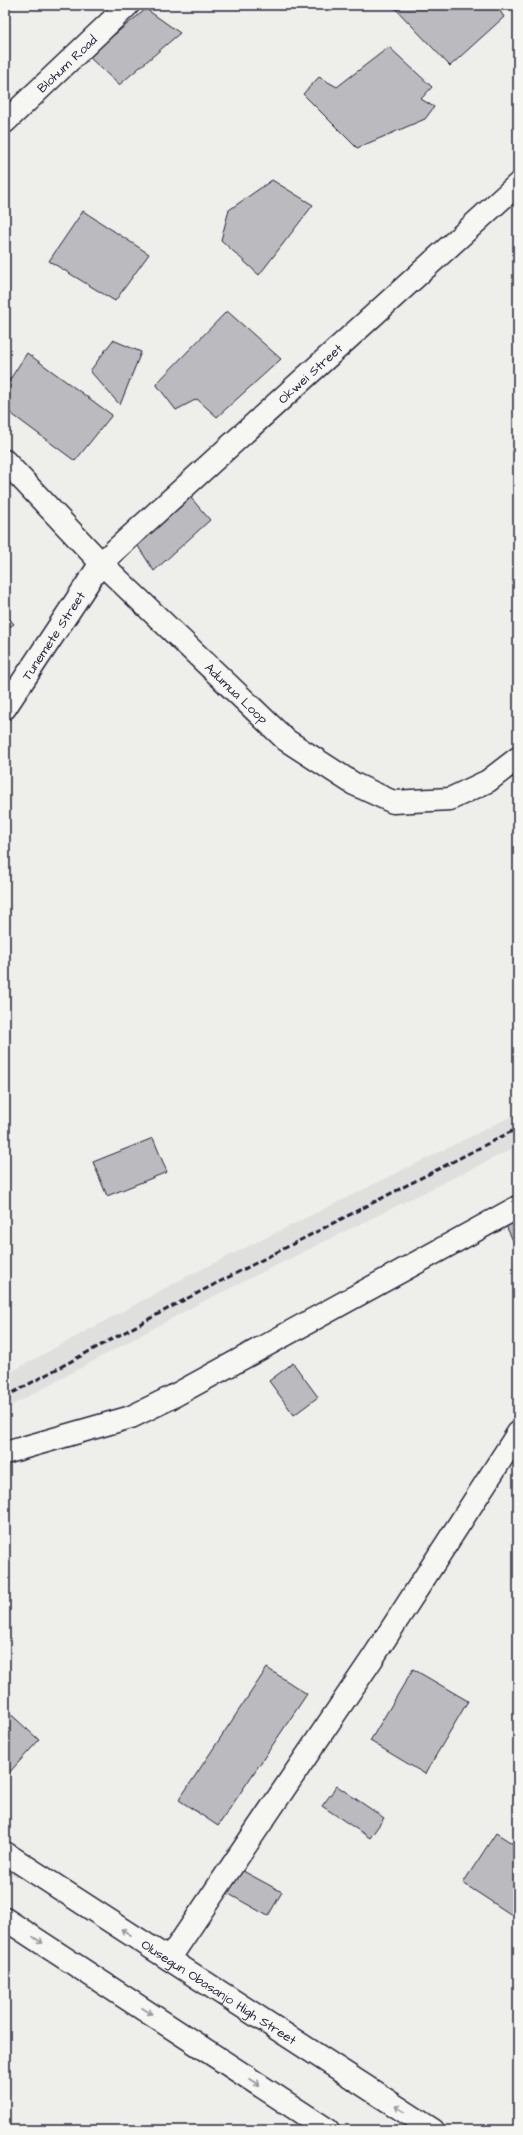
<svg xmlns="http://www.w3.org/2000/svg" width="523" height="2135" viewBox="0 0 523 2135" font-family="'Architects Daughter',sans-serif">
  <style>
    .built { fill: #dfdfde }
    .building { fill: #bbbbbf; stroke: #22223b }
    .lines { fill: none; stroke-linecap: round; stroke-linejoin: round }
    .minor-casing { stroke: #22223b; stroke-width: 25 }
    .major-casing { stroke: #22223b; stroke-width: 25 }
    .minor { stroke: #f6f6f2; stroke-width: 22 }
    .major { stroke: #f6f6f2; stroke-width: 22 }
    .rail { stroke: #22223b; stroke-width: 3; stroke-dasharray: 6 3; stroke-linecap: butt }
    .oneway { stroke: #9797a0 }
    .labels { text-anchor: middle; stroke-width: 3.5; stroke-linejoin: round; paint-order: stroke }
    .street-label { font-size: 13px; fill: #22223b; stroke: #f6f6f2 }
  </style>
  <rect width="100%" height="100%" fill="#eeeeeb"/>
  <filter id="ink" filterUnits="userSpaceOnUse"><feTurbulence type="fractalNoise" baseFrequency=".025" numOctaves="2"/><feDisplacementMap in="SourceGraphic" scale="8" xChannelSelector="R" yChannelSelector="G"/><feConvolveMatrix kernelMatrix="1 2 1 2 8 2 1 2 1" color-interpolation-filters="sRGB"/></filter>
  <g filter="url(#ink)">
    <path class="built" d="M518,1113V1146L200,1303L5,1409V1375L186,1277Z"/>
    <path class="building" d="M392,5H496L504,17L450,66Z
      M146,9L180,33L119,85L88,56Z
      M389,47L432,87L421,99L434,107L425,119L357,148L303,94L319,77L337,87Z
      M272,180L313,205L259,275L221,240L229,210Z
      M83,211L149,254L115,301L49,261Z
      M227,311L281,359L217,417L197,399L176,410L156,384Z
      M113,340L141,352L120,405L90,371Z
      M27,353L112,415L75,461L5,409V387Z
      M185,491L210,520L154,571L134,540Z
      M5,614L14,624L5,630Z
      M153,1138L167,1172L107,1196L93,1162Z
      M518,1219V1251L506,1226Z
      M293,1363L318,1397L294,1415L269,1381Z
      M267,1668L307,1694L218,1826L179,1800Z
      M413,1669L468,1701L425,1774L370,1741Z
      M5,1709L39,1740L6,1776L5,1775Z
      M337,1786L384,1818L370,1838L322,1806Z
      M496,1833L518,1847V1919L463,1883Z
      M232,1865L282,1892L268,1916L220,1889Z"/>
    <g class="lines">
      <defs>
        <g id="minor">
          <path id="s1" d="M5,122L128,5"/>
          <path id="s2" d="M5,461L101,563L286,740L354,784L393,802L450,799L488,781L518,758"/>
          <path id="s3" d="M5,708L101,563L518,184"/>
          <path d="M5,1453L131,1417L170,1398L518,1207"/>
          <path d="M169,1959L372,1659L518,1433"/>
        </g>
        <g id="major">
          <path id="s4" d="M5,1853L433,2130"/>
          <path d="M5,1919L328,2130"/>
        </g>
      </defs>
      <use href="#minor" class="minor-casing"/>
      <use href="#major" class="major-casing"/>
      <use href="#minor" class="minor"/>
      <use href="#major" class="major"/>
      <path class="rail" d="M5,1397L186,1299L518,1128"/>
    </g>
    <defs><path id="oneway-shaft" d="M-6 0H5M1.5-3L5.5 0L1.5 3" fill="none" stroke-width="1.6" stroke-linecap="round" stroke-linejoin="round"/></defs>
    <g class="oneway">
      <use href="#oneway-shaft" transform="translate(126 1932) rotate(-147)"/>
      <use href="#oneway-shaft" transform="translate(38 1940) rotate(33)"/>
      <use href="#oneway-shaft" transform="translate(147 2011) rotate(33)"/>
      <use href="#oneway-shaft" transform="translate(255 2082) rotate(33)"/>
      <use href="#oneway-shaft" transform="translate(400 2109) rotate(-147)"/>
    </g>
  </g>
  <g class="labels">
    <g class="street-label">
      <text dy="5" stroke="none"><textPath href="#s1" startOffset="85">Blohum Road</textPath></text>
      <text dy="5" stroke="none"><textPath href="#s3" startOffset="456">Okwei Street</textPath></text>
      <text dy="5" stroke="none"><textPath href="#s3" startOffset="87">Tunemete Street</textPath></text>
      <text dy="5" stroke="none"><textPath href="#s2" startOffset="328">Adumua Loop</textPath></text>
      <text dy="5" stroke="none"><textPath href="#s4" startOffset="255">Olusegun Obasanjo High Street</textPath></text>
    </g>
  </g>
  <rect width="523" height="2135" fill="none" stroke="#f6f6f2" stroke-width="20"/>
  <rect x="10" y="10" width="503" height="2115" fill="none" stroke="#22223b" stroke-width="1.5" filter="url(#ink)"/>
</svg>
